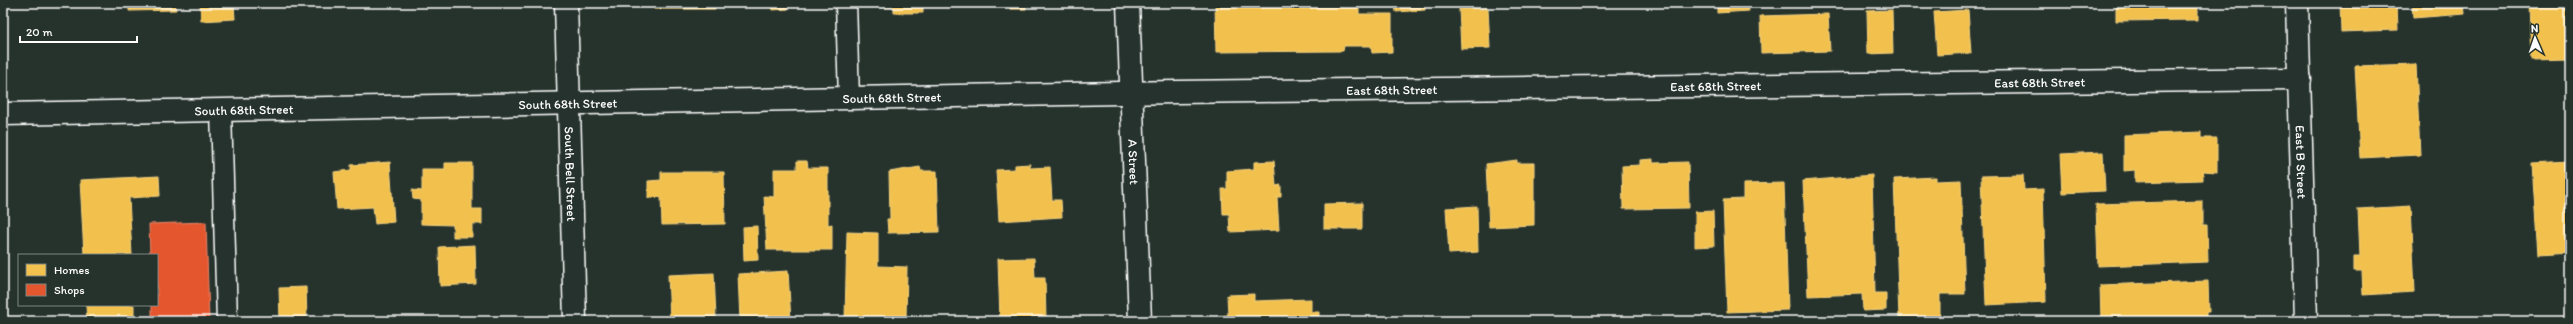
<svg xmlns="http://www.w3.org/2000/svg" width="2573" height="324" viewBox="0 0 2573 324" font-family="Itim,sans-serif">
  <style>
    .homes { fill: #f2c14e; stroke: #f6d483 }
    .shops { fill: #e4572e; stroke: #ec896d }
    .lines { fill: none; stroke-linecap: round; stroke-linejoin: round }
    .lane-casing { stroke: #fff; stroke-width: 23 }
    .street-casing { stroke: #fff; stroke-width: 25 }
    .lane { stroke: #26332d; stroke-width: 20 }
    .street { stroke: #26332d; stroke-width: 22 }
    .labels { text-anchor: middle; stroke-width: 4; stroke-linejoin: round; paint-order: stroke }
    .street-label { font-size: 13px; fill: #fff; stroke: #26332d }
  </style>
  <rect width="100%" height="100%" fill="#26332d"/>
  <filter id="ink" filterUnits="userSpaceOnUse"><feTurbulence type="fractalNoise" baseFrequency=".025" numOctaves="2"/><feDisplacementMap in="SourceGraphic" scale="8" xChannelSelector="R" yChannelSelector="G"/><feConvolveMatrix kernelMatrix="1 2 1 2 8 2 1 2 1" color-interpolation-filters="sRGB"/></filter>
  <g filter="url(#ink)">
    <path class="homes" d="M129,3H175L176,10L129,11Z
      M200,3H261L234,4L235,19L201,21Z
      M654,3H715V9H654Z
      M755,3H797H788V9L772,10V4Z
      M873,3H923V13H894V7H873Z
      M994,3H1026V9H1010V3Z
      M1215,3H1359V14H1392V52L1372,53L1371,46H1344L1343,51L1216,52Z
      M1395,3H1425V10L1396,12Z
      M1717,3H1748L1749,11L1717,13Z
      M2116,3H2198V20L2116,21Z
      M2340,3H2397L2398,30L2341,32Z
      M2412,3H2464L2465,14L2413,18Z
      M2529,3H2570V59L2531,60Z
      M1488,8L1490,48L1461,49L1459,9Z
      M1892,10L1893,53L1868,54L1867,11Z
      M1968,10L1971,53L1937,55L1934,12Z
      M1828,14L1830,51L1761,53L1760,16Z
      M2416,64L2420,155L2360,158L2355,66Z
      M2201,132V138H2217V172L2203,171V180L2135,182V170L2124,171V135Z
      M2103,152L2105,191L2062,193L2060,154Z
      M1653,159V163L1688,162L1689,208L1623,209L1622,166L1640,165V160Z
      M1517,160V163H1534V225L1489,227L1486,164Z
      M797,161H807L808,168H828V225L832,224V250H767L764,196L774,197V169H797Z
      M1274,161L1276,186L1281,185V197H1277L1279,230L1230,232L1229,214H1223L1222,189H1227V171L1254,169V162Z
      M390,162L394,222L375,224L373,207L337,209L334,172L351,170V165Z
      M2570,162V253L2538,255L2532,164Z
      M445,163H472V209H482V224H472V237H453V225L421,224V200L413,199L412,190L422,191V169H445Z
      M1030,164V168L1050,167L1052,200H1061L1062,217L999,221L996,170L1015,169V165Z
      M920,167L921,171H937L939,232L888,233L887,219H890L889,172Z
      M661,172H724L725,224L662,225L661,197L648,198V181L661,180Z
      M1872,175L1875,293H1886V310L1863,311L1862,294L1808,296L1803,181Z
      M2023,175L2024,190L2043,189L2046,302L1986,305L1981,176Z
      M159,176L160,196L129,198L132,255H84L80,180Z
      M1936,177V181L1961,180L1965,294H1940V317L1899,318L1894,179Z
      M1784,183L1788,310L1727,312L1723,200L1743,199V184Z
      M2203,201V225H2207L2208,262L2098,266L2096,204Z
      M1362,203V229H1324V204Z
      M1477,206L1478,252L1449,254L1446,208Z
      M2411,206L2415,292L2363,295L2362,271H2354V256H2360L2358,209Z
      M1713,211L1714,246L1695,247V212Z
      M757,226L758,260L744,261L743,227Z
      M847,232L878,233V266L907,267L906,320L845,319Z
      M475,245L476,284L440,286L439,247Z
      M1034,258L1035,278H1045L1046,321H1000L998,259Z
      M788,271L791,321H740L738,274Z
      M714,273L716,318L670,320L668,275Z
      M2208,281L2209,312H2206V321H2101L2100,285Z
      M306,287L307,320L314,321H280L279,288Z
      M1254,294V301L1311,299V312H1319V321H1219V316L1228,315L1227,295Z
      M86,305H134V321H87Z
      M1433,318V321L1365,320Z"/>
    <path class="shops" d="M206,222L209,320L152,321V305H157V255H150L149,224Z"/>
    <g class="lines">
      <defs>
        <path id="lane" d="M846,3L849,98
          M221,110L227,321"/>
        <g id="street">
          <path id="s1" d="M566,3L575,321"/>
          <path id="s2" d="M1128,3L1140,321"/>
          <path id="s3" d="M2297,3L2306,321"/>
          <path id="s4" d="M3,114L1176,92L2300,79"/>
        </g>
      </defs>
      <use href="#lane" class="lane-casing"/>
      <use href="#street" class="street-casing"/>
      <use href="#lane" class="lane"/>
      <use href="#street" class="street"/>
    </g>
  </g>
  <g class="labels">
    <g class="street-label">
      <text dy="5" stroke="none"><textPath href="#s4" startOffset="2037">East 68th Street</textPath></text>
      <text dy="5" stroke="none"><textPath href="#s4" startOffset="1713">East 68th Street</textPath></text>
      <text dy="5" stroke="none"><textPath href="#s4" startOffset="1389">East 68th Street</textPath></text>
      <text dy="5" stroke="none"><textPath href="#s4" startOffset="889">South 68th Street</textPath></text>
      <text dy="5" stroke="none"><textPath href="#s4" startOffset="565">South 68th Street</textPath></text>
      <text dy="5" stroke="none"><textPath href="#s4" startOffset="241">South 68th Street</textPath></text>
      <text dy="5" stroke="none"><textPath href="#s2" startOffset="159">A Street</textPath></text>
      <text dy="5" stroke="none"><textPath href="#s3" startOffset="159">East B Street</textPath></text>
      <text dy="5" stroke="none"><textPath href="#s1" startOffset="171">South Bell Street</textPath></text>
    </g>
  </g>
  <rect width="2573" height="324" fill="none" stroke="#26332d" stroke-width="16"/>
  <rect x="8" y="8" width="2557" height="308" fill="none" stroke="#fff" stroke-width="1.5" filter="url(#ink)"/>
  <rect x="18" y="254" width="140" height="52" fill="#26332d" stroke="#7d8581"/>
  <rect x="26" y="264" width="20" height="12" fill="#f2c14e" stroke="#7d8581"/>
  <text x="54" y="274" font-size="12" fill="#ffffff">Homes</text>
  <rect x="26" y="284" width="20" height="12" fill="#e4572e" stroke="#7d8581"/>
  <text x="54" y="294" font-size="12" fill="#ffffff">Shops</text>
  <g transform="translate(2535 38) rotate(358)" stroke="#26332d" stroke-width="3" paint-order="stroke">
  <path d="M0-3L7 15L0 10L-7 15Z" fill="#ffffff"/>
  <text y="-6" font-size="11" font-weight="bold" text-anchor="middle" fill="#ffffff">N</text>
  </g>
  <path d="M20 36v6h117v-6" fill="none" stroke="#ffffff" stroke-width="2"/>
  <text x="26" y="36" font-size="12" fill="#ffffff" stroke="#26332d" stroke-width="3" paint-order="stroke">20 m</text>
</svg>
